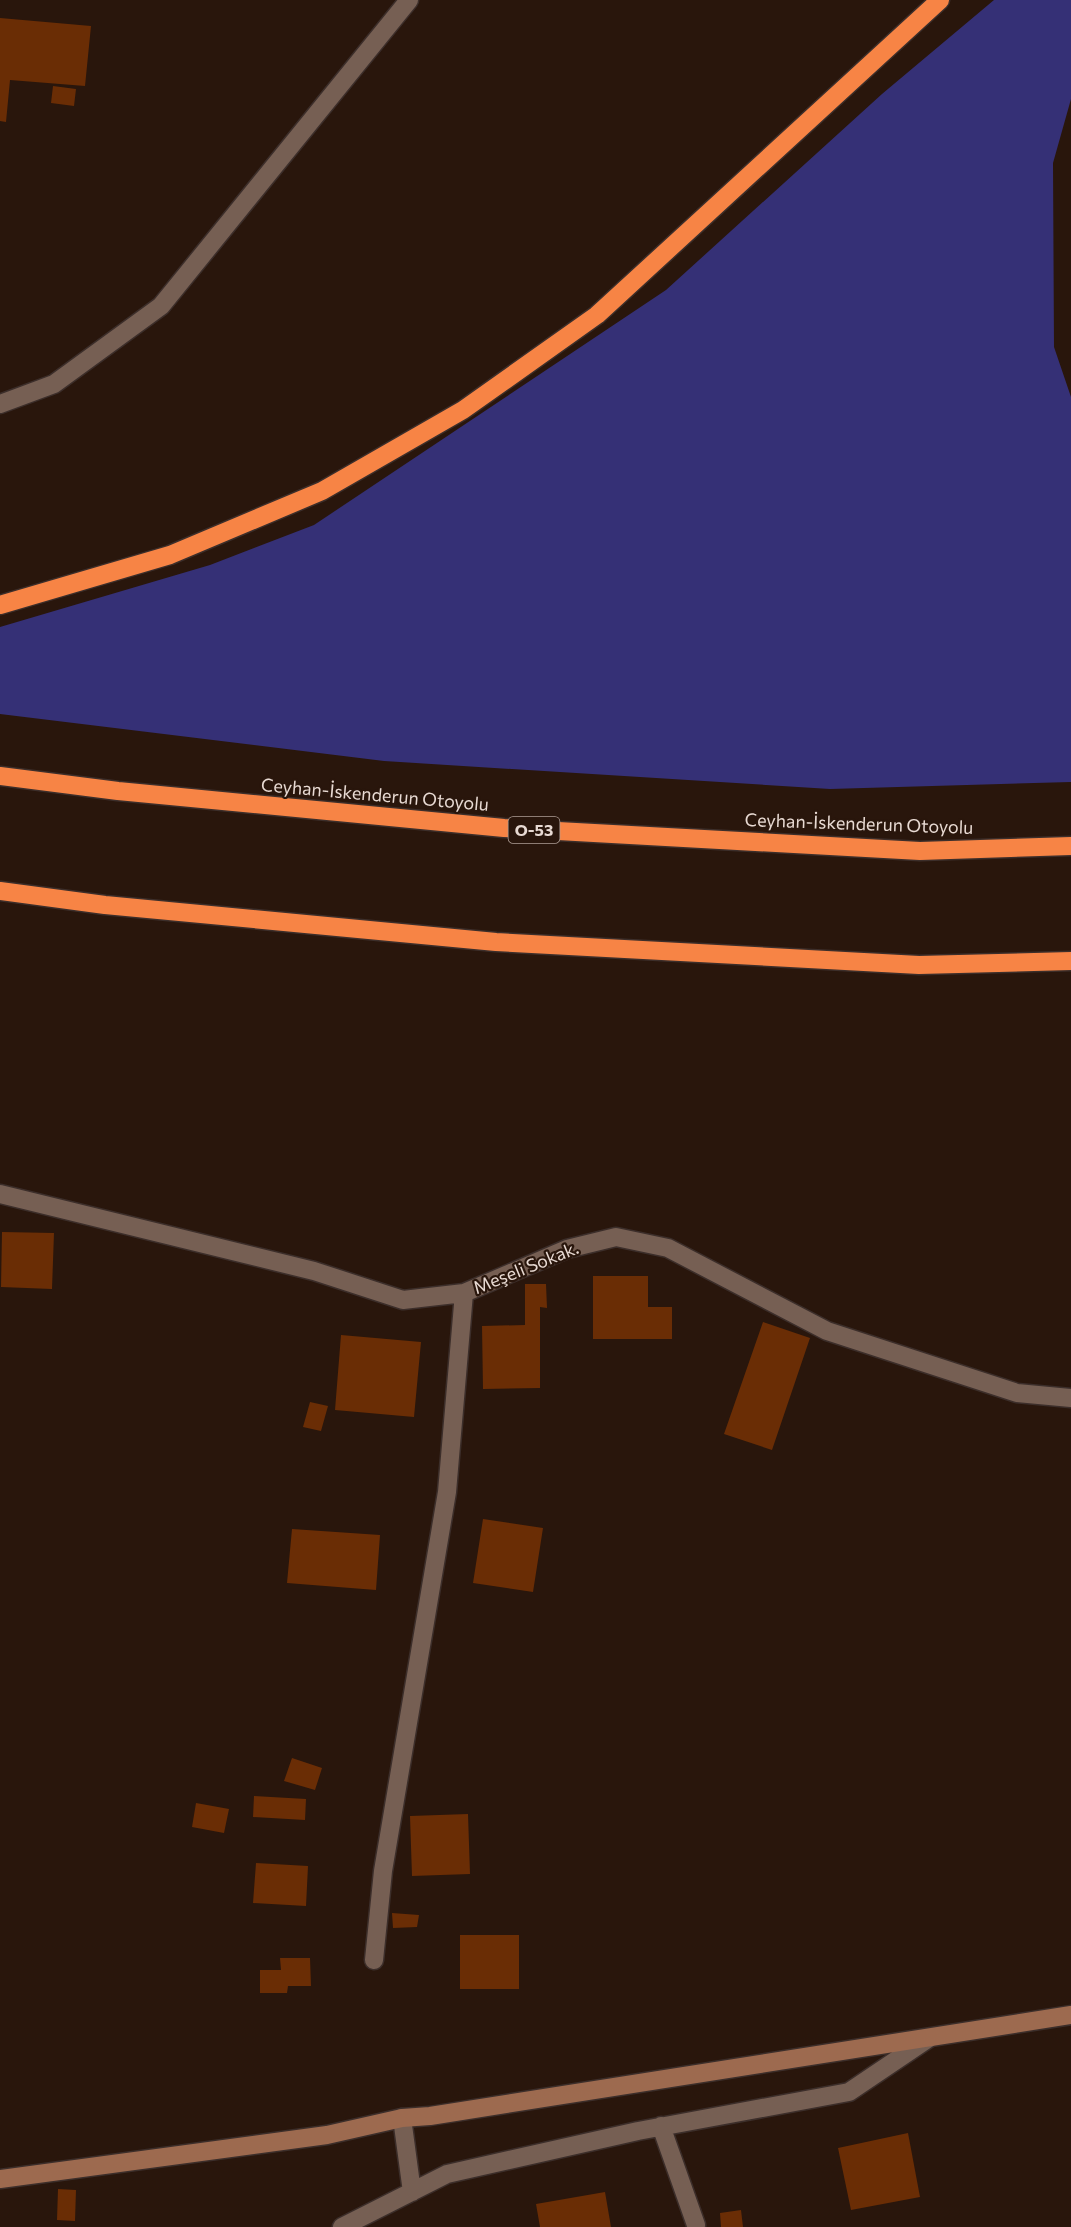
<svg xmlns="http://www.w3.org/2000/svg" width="1071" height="2227" viewBox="0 0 1071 2227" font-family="Commissioner,sans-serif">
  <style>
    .green { fill: #353076 }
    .building { fill: #6a2d05 }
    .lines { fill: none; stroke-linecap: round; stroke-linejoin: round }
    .street-casing { stroke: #3c2e2a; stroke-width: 21 }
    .secondary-casing { stroke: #3c2e2a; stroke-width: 21 }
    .highway-casing { stroke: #3c2e2a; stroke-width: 21 }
    .street { stroke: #765f53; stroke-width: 18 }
    .secondary { stroke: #9d6a4f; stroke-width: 18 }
    .highway { stroke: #f78445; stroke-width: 18 }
    .labels { text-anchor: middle; stroke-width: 4.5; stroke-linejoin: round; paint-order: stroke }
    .shield { fill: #29160c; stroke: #af9f97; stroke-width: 1.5 }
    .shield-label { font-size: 16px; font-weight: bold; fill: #e8dad3 }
    .street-label { font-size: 18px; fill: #e8dad3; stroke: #29160c }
  </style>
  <rect width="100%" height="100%" fill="#29160c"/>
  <path class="green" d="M994,0H1071V99L1053,163L1054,347L1071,397V782L830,789L384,761L0,714V627L210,565L314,525L666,290L882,94Z"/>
  <path class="building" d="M0,18L91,26L85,86L10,80L6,122L0,121Z
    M53,86L76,89L74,106L51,103Z
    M2,1232L54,1233L52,1289L1,1287Z
    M593,1276H648V1307H672V1339H593Z
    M525,1284H546L547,1308L540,1307V1388L483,1389L482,1326L525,1325Z
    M763,1322L810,1338L772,1450L724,1434Z
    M341,1335L421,1342L414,1417L335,1410Z
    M310,1402L328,1406L321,1431L303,1427Z
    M483,1519L543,1528L533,1592L473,1583Z
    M292,1529L380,1535L376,1590L287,1583Z
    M292,1758L322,1768L315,1790L284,1781Z
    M254,1796L306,1799L305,1820L253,1817Z
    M196,1803L229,1809L224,1833L192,1827Z
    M468,1814L470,1874L412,1876L410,1816Z
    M256,1863L308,1866L306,1906L253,1903Z
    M392,1913L419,1915L417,1927L393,1928Z
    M460,1935H519V1989H460Z
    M280,1958H310L311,1986H288L287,1993H260V1970H281Z
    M908,2133L920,2197L851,2210L838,2148Z
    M58,2189L76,2190L75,2221L57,2220Z
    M605,2192L611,2227H540L536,2204Z
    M741,2210L743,2227H721L720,2213Z"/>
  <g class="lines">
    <defs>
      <path id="street" d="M0,404L54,384L161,306L409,0
        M0,1194L314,1271L403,1300L464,1293L567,1249L616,1237L668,1248L827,1331L1017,1393L1071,1398
        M374,1960L383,1871L447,1492L464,1293
        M402,2118L412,2192
        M661,2126L696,2225
        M342,2227L447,2174L638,2131L849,2092L929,2038"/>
      <path id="secondary" d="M0,2179L327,2135L402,2118L430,2116L1071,2015"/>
      <path id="highway" d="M0,605L170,555L322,491L463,410L597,315L940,0
        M0,776L118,791L504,828L920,851L1071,846
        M0,891L105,905L496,942L919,965L1071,961"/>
    </defs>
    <use href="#street" class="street-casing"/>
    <use href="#secondary" class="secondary-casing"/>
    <use href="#highway" class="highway-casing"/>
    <use href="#street" class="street"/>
    <use href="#secondary" class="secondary"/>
    <use href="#highway" class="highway"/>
  </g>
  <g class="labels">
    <rect class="shield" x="508.5" y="817" width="51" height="26" rx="4.5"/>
    <g class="shield-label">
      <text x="534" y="836">O-53</text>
    </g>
    <g class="street-label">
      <text transform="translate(375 795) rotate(5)" y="6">Ceyhan-İskenderun Otoyolu</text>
      <text transform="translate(859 824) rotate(2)" y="6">Ceyhan-İskenderun Otoyolu</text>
      <text transform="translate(526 1268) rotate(-22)" y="6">Meşeli Sokak.</text>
    </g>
  </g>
</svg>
